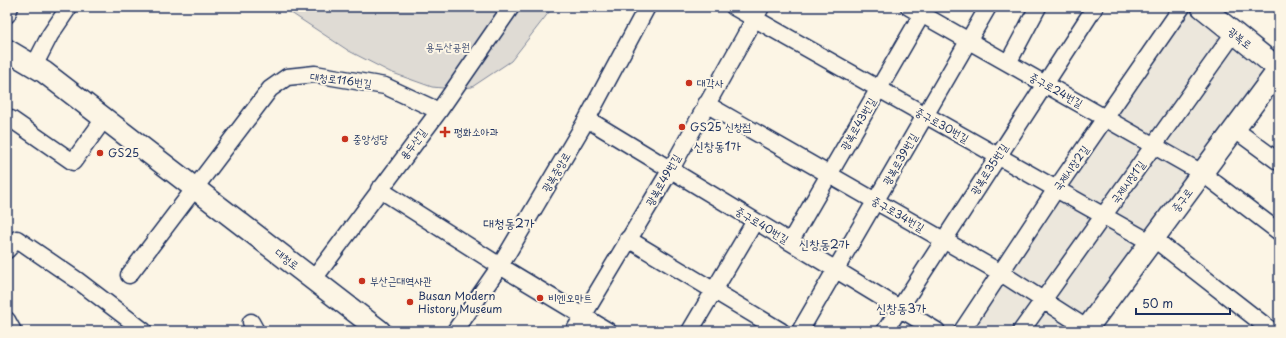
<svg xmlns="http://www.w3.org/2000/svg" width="1286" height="338" viewBox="0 0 1286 338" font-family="'Playpen Sans','Poor Story',sans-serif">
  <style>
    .built { fill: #ece7dc }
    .green { fill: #dfdbd4; stroke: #7d8599 }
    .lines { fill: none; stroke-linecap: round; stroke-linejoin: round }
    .minor-casing { stroke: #1b2f5e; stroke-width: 19 }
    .major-casing { stroke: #1b2f5e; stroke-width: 24 }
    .minor { stroke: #fcf5e5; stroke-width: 16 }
    .major { stroke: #fcf5e5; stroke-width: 21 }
    .poi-dot { fill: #c8321e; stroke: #fcf5e5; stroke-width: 1.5 }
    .labels { text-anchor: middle; stroke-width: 4; stroke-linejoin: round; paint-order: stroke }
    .street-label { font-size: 11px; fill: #1b2f5e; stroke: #fcf5e5 }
    .park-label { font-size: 11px; fill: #425176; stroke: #fcf5e5 }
    .poi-label { font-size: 11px; fill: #1b2f5e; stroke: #fcf5e5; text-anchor: start }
    .quarter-label { font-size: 13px; fill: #1b2f5e; stroke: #fcf5e5 }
  </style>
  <rect width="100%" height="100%" fill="#fcf5e5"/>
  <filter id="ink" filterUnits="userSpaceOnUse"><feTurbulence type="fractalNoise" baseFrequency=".025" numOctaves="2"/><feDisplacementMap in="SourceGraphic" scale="8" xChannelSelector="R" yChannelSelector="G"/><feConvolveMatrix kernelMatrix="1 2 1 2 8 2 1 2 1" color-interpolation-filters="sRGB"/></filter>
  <g filter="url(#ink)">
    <path class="built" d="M1182,7H1202L1279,69L1075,331H962Z"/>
    <path class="green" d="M282,7H553L511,61L472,87L453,89L432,87L390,72L349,51Z"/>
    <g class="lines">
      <defs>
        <path id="minor" d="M734,7L1150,242
          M909,7L1202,173L1279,232
          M7,15L10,7
          M1008,63L1038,7
          M34,66L50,35L69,7
          M706,104L1001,273L1091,331
          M11,119L73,162L104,119
          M587,119L937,331
          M1234,129L1279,162
          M379,189L500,266L608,331
          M1153,238L1272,331
          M628,239L781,331
          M790,242L926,7
          M7,250L17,239L77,280L144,331
          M129,275L270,89L287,77L315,74L385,86L439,111
          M313,280L439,111L511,7
          M7,320L13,331
          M251,322L256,331
          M455,331L500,266L587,119L647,7
          M574,331L671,169L761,7
          M690,331L755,221
          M800,331L988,7
          M885,331L1095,7
          M962,331L1056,189L1182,7
          M1021,331L1234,33"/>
        <path id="major" d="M1202,7L1279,69
          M7,50L44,72L380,331
          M1085,331L1279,69"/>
      </defs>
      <use href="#minor" class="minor-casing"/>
      <use href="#major" class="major-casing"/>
      <use href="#minor" class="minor"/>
      <use href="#major" class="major"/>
    </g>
  </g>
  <g class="poi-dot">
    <circle cx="689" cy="83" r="4"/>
    <circle cx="682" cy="127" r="4"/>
    <path d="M443 126h4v4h4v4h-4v4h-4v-4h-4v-4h4z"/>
    <circle cx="345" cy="139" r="4"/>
    <circle cx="100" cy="153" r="4"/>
    <circle cx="362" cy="281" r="4"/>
    <circle cx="540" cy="298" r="4"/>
    <circle cx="410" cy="302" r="4"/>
  </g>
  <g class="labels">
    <g class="street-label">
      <text transform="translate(1240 38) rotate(39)" y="4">광복로</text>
      <text transform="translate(341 80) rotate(7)" y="4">대청로116번길</text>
      <text transform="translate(1056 90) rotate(29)" y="4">중구로24번길</text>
      <text transform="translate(858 124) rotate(-60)" y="4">광복로43번길</text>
      <text transform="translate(942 125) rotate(29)" y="4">중구로30번길</text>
      <text transform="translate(413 144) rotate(-53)" y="4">용두산길</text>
      <text transform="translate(900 159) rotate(-60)" y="4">광복로39번길</text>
      <text transform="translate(1071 168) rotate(-55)" y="4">국제시장2길</text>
      <text transform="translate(989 169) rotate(-57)" y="4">광복로35번길</text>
      <text transform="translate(556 172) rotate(-59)" y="4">광복중앙로</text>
      <text transform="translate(663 180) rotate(-60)" y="4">광복로49번길</text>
      <text transform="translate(1128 182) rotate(-54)" y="4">국제시장1길</text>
      <text transform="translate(1182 200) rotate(-53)" y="4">중구로</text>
      <text transform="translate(898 214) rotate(30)" y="4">중구로34번길</text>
      <text transform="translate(762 225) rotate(31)" y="4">중구로40번길</text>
      <text transform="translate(287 259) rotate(38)" y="4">대청로</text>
    </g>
    <g class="park-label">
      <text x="448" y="51">용두산공원</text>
    </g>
    <g class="poi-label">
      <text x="697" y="87">대각사</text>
      <text x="690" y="131">GS25 신창점</text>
      <text x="454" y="136">평화소아과</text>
      <text x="353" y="143">중앙성당</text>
      <text x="108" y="157">GS25</text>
      <text x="370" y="285">부산근대역사관</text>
      <text x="418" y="300">Busan Modern<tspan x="418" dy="13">History Museum</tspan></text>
      <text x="548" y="302">비엔오마트</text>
    </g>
    <g class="quarter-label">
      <text x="717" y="151">신창동1가</text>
      <text x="509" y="228">대청동2가</text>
      <text x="824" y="249">신창동2가</text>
      <text x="901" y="313">신창동3가</text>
    </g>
  </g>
  <rect width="1286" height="338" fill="none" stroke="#fcf5e5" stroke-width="24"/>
  <rect x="12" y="12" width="1262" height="314" fill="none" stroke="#1b2f5e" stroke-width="1.5" filter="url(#ink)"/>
  <path d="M1136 308v6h94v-6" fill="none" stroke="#1b2f5e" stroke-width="2"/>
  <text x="1142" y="308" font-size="12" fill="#1b2f5e" stroke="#fcf5e5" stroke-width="3" paint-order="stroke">50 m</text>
</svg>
